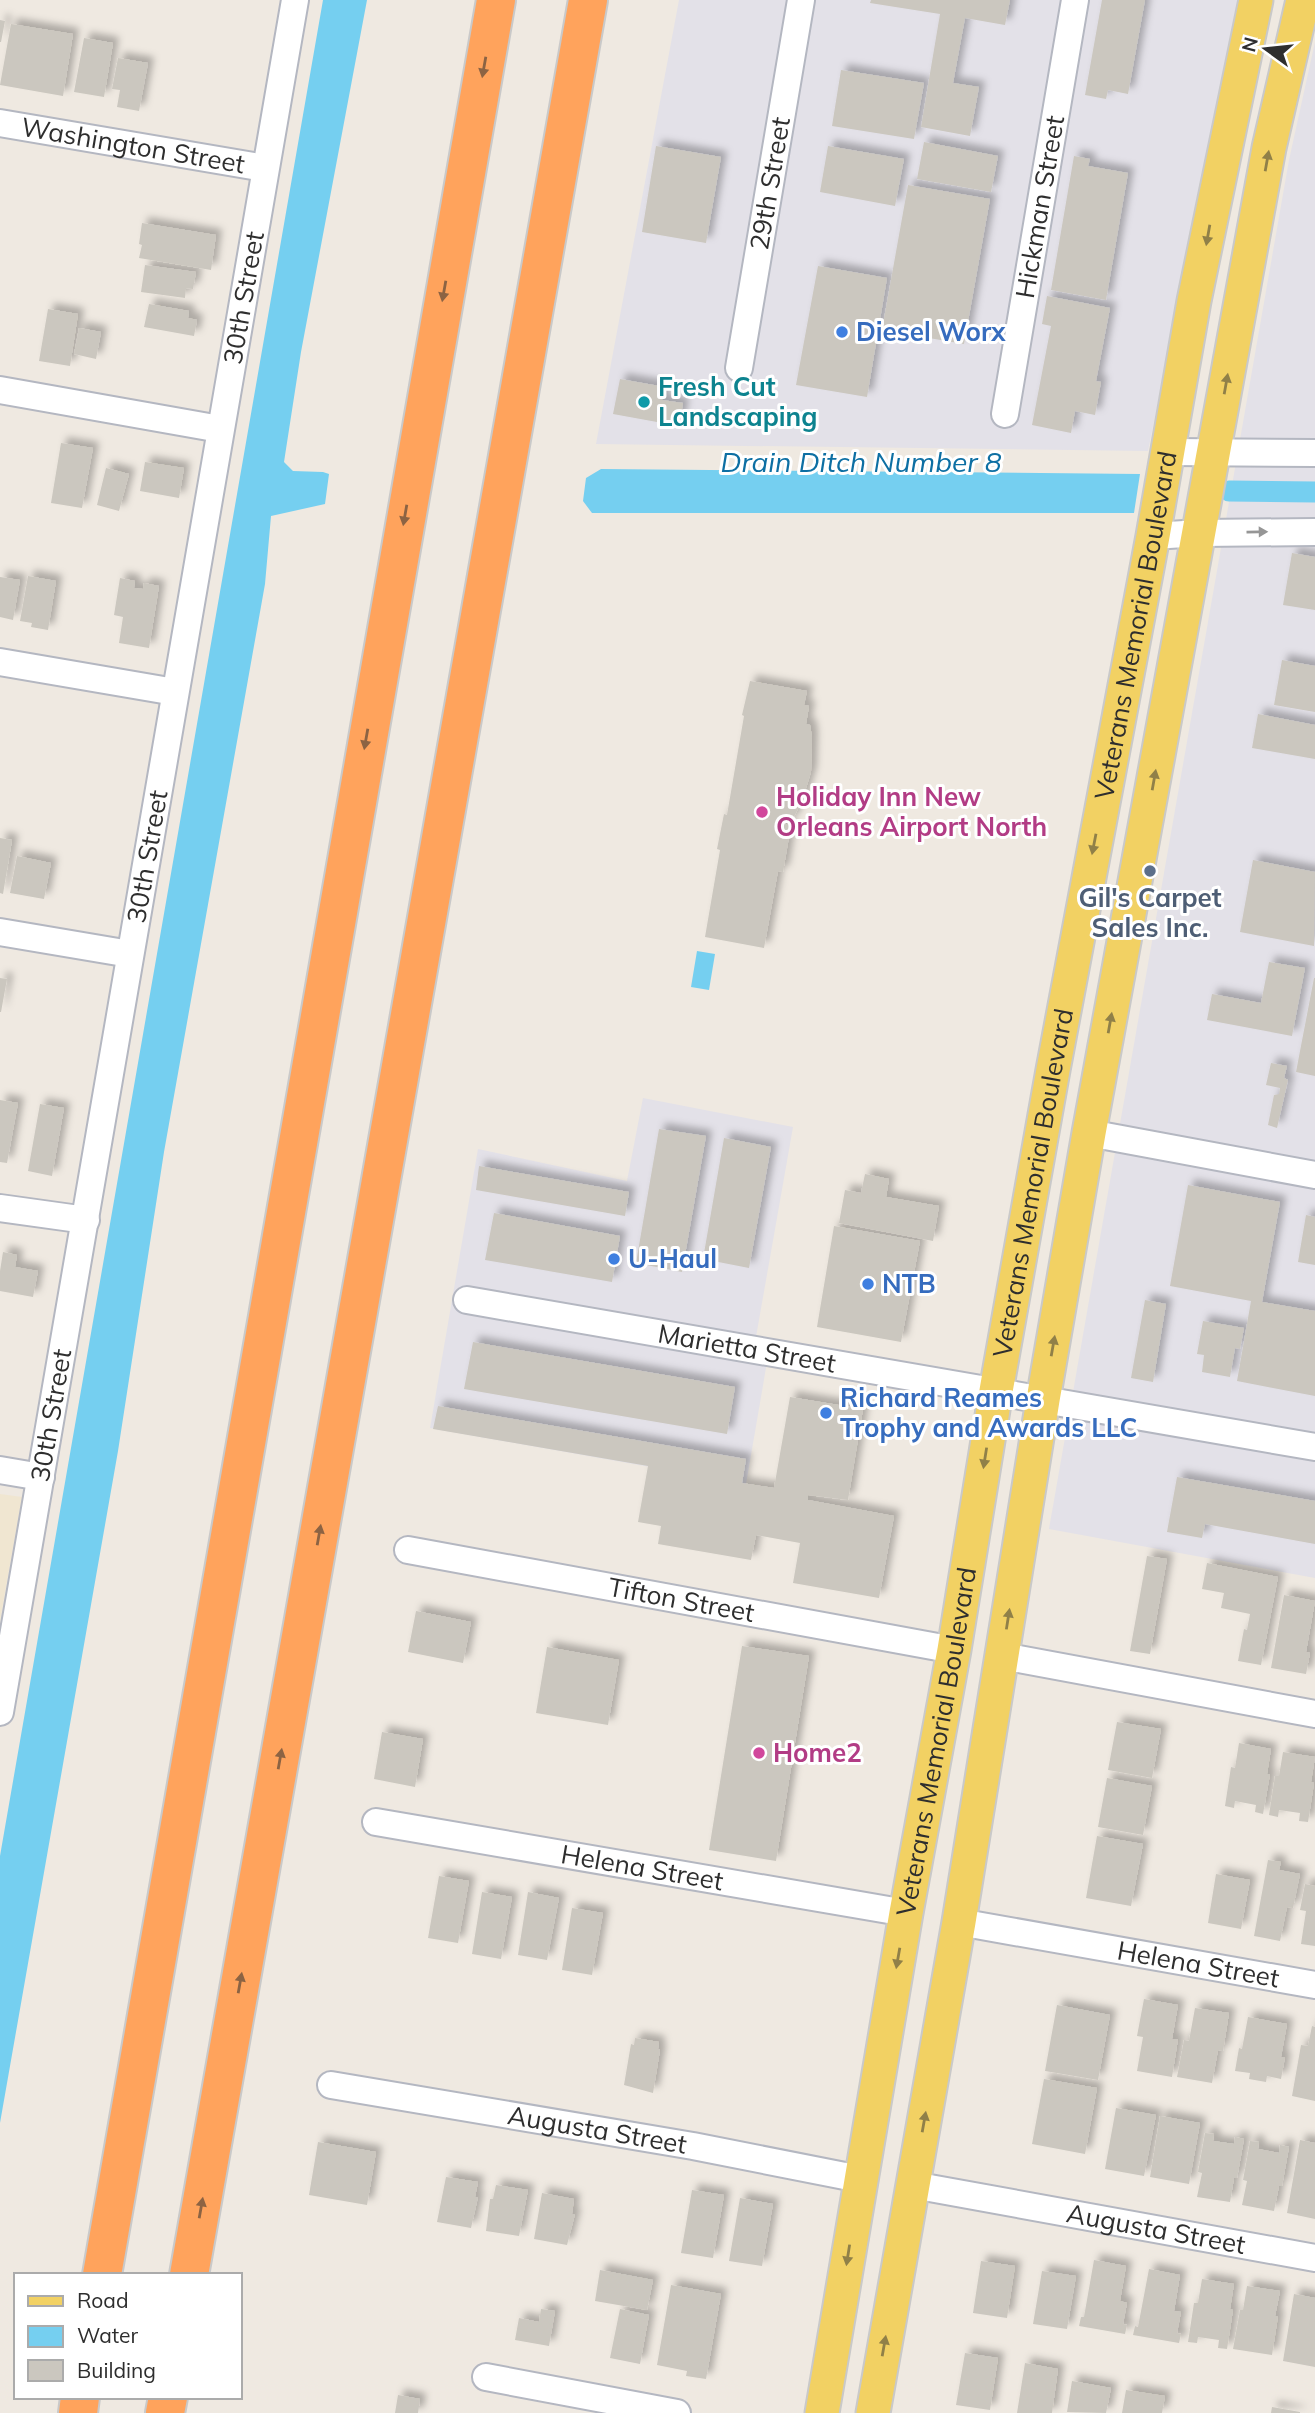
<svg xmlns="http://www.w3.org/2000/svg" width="1315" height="2413" viewBox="0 0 1315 2413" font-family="Mulish,sans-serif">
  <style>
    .industrial { fill: #e3e1e8 }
    .education { fill: #f0e6d1 }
    .water { fill: #75cff0 }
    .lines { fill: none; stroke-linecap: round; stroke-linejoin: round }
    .canal { stroke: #75cff0; stroke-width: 21 }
    .building { fill: #cbc7bf; filter: url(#shadow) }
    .minor-casing { stroke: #b4b7c1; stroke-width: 30 }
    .major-casing { stroke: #c9c9c9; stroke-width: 37 }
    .highway-casing { stroke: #c9c9c9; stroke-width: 42 }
    .minor { stroke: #fff; stroke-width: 26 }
    .major { stroke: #f2d163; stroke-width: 33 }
    .highway { stroke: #ffa35c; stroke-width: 38 }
    .oneway { fill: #8c6343 }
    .oneway2 { fill: #908048 }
    .oneway3 { fill: #969696 }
    .shop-dot { fill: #3f7fe0; stroke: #fff; stroke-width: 2.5 }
    .culture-dot { fill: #0f9aa8; stroke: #fff; stroke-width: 2.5 }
    .hotel-dot { fill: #d1479c; stroke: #fff; stroke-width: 2.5 }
    .service-dot { fill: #5c6f8a; stroke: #fff; stroke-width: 2.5 }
    .labels { text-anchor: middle; stroke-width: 6; stroke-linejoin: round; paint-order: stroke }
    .street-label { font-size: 26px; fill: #2e2e2e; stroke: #fff }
    .shop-label { font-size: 26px; font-weight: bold; fill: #366cbe; stroke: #fff; text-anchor: start }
    .culture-label { font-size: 26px; font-weight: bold; fill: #0d838f; stroke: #fff; text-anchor: start }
    .hotel-label { font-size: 26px; font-weight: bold; fill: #b23c85; stroke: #fff; text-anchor: start }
    .service-label { font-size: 26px; font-weight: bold; fill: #4e5e75; stroke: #fff }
    .water-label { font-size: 28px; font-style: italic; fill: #0d6fa3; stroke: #fff }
  </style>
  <defs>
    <filter id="shadow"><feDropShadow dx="6" dy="-6" stdDeviation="3.5" flood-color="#0004"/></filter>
  </defs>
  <rect width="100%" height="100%" fill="#efe9e1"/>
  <path class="industrial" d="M679,0H1240L1148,451L596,444Z
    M1315,42V1578L1049,1529L1289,160Z
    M643,1098L793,1127L756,1337L767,1362L746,1484L430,1428L478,1149L627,1181Z"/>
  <path class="education" d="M0,1494L22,1497L0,1621Z"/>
  <path class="water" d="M323,0H367L301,352L284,462L293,471L323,472L329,474L325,504L271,516L265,584L164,1152L118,1451L0,2123V1856Z
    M601,469L1140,474L1134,513H592L583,501L586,478Z
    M697,951L715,954L709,990L691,987Z"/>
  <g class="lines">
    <path class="canal" d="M1229,491L1315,492"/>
  </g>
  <path class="building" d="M871,0H1010L1005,25L965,18L953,83L979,87L970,136L921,127L940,14L870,3Z
    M1102,0H1145L1128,94L1108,90L1106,99L1085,95Z
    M0,20L5,21L1,42H0Z
    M11,24L73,34L63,96L0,85Z
    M84,38L113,43L104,97L74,92Z
    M118,58L148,63L139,111L117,107L120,90L112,89Z
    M841,70L924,83L914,139L832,126Z
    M924,142L998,156L991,192L917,179Z
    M656,146L721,157L706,243L642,232Z
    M828,146L904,159L895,206L820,192Z
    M1074,156L1090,159L1088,166L1128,173L1106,300L1051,290Z
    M908,185L990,199L964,344L882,330Z
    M142,223L216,235L211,270L139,258L142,245L139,244Z
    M145,265L196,272L193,289L186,288L185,298L141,292Z
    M818,266L887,278L867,397L796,385Z
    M1047,296L1110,308L1096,381L1101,382L1095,415L1075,411L1071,433L1032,425L1051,326L1042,324Z
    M149,304L189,311L188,318L197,320L194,336L144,327Z
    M48,309L78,314L70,366L39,361Z
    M79,328L101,332L96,359L74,354Z
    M620,379L665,387L662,400L683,403L680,421L657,422L613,414Z
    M61,443L93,448L82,508L51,503Z
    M145,462L184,468L179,498L140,491Z
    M106,468L129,474L119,511L97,505Z
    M1292,553L1315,557V610L1283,605Z
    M28,576L56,581L48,630L31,627L32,623L20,621Z
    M0,577L20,580L13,620L0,617Z
    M120,578L135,581L134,588L143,589L144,583L159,586L149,648L119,643L123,617L114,615Z
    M1282,660L1315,666V712L1274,705Z
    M750,681L807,691L804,705L809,706L806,724L810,725L812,737L811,772L803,798L792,821L786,820V824L791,825L783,872L778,871L764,948L705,937L720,850L717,849L724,814L727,815L744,716L742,715Z
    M1258,714L1315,725V759L1252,748Z
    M0,838L12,840L3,894L0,893Z
    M17,856L51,863L44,899L10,893Z
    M1253,860L1315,872L1314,946L1240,932Z
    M1269,962L1305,968L1292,1036L1207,1020L1212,994L1261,1003Z
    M0,978L7,979L1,1012H0Z
    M1314,978H1315V1076L1296,1072Z
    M1271,1063L1287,1066L1284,1078L1288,1080L1277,1128L1268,1125L1274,1095L1279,1094L1280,1088L1266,1085Z
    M0,1100L18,1103L7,1163L0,1162Z
    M40,1104L64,1108L52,1176L28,1171Z
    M659,1129L706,1136L682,1272L636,1263Z
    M724,1138L771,1147L749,1268L703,1259Z
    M479,1166L629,1192L625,1216L476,1190Z
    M865,1174L889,1179L886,1197L939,1206L933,1241L839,1223L845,1190L861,1193Z
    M1188,1185L1280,1202L1262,1302L1315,1311V1396L1237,1381L1251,1301L1170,1286Z
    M494,1213L620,1236L612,1282L485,1260Z
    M1306,1215L1315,1217V1265L1298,1262Z
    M834,1226L920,1241L901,1342L817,1327Z
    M3,1252L17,1255L15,1267L38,1271L33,1297L0,1291V1271Z
    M1145,1300L1166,1304L1153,1382L1131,1378Z
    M1203,1321L1244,1328L1240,1349L1235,1348L1230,1377L1202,1372L1204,1355L1197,1354Z
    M473,1342L735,1387L727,1434L464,1389Z
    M790,1397L863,1409L848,1500L808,1495V1500L894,1516L879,1598L793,1583L800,1543L756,1535L751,1560L658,1544L661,1526L638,1522L648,1466L433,1429L438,1406L746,1459L742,1483L774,1488Z
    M1177,1477L1315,1501V1544L1205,1524L1202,1538L1167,1532Z
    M1147,1556L1167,1559L1150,1654L1130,1651Z
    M1207,1563L1278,1577L1261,1665L1238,1661L1244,1629L1247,1630L1250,1614L1221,1608L1224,1593L1202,1589Z
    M1284,1595L1315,1601L1306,1652L1310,1653L1306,1674L1271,1668Z
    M416,1611L471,1622L463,1663L408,1652Z
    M742,1646L809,1656L776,1861L709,1850Z
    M547,1647L619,1660L608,1725L536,1713Z
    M1117,1722L1161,1729L1152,1778L1108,1770Z
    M382,1732L423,1739L415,1787L374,1779Z
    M1239,1743L1271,1749L1267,1774H1270L1263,1814L1255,1812L1256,1805L1235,1801L1234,1808L1225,1806L1231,1767L1235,1768Z
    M1283,1752L1315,1757L1311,1782L1314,1783L1308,1822L1299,1821L1300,1813L1279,1810L1278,1817L1269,1815L1275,1776H1279Z
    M1107,1778L1152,1786L1143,1835L1098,1827Z
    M1097,1836L1143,1844L1131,1906L1086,1898Z
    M1268,1860L1281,1862L1279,1870L1300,1874L1293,1908L1287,1907L1280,1941L1254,1936Z
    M1216,1874L1250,1880L1241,1929L1208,1923Z
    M439,1876L469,1881L458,1943L428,1938Z
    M1305,1884L1315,1886V1946L1301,1944L1306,1911L1300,1910Z
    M482,1892L512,1897L501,1959L472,1954Z
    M528,1892L559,1898L547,1960L518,1955Z
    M572,1908L603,1913L592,1975L562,1970Z
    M1144,1999L1178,2005L1172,2039H1178L1172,2077L1137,2071L1143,2037L1137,2036Z
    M1057,2005L1110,2015L1098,2080L1045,2071Z
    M1195,2008L1229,2013L1223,2051L1218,2050L1212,2083L1177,2077L1184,2040L1189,2041Z
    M1248,2017L1287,2024L1281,2057H1285L1281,2079L1267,2076L1266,2082L1249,2079L1250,2073L1235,2071L1239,2048L1242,2049Z
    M1312,2026L1315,2027V2101L1292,2096L1301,2045L1308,2046Z
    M635,2038L659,2042L658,2049L660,2050L653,2093L624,2085L631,2044L634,2045Z
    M1044,2079L1097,2088L1085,2154L1032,2144Z
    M1116,2108L1156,2115L1144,2176L1105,2169Z
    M1160,2116L1200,2123L1189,2184L1150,2177Z
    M1205,2133L1214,2134L1213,2141L1234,2144L1235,2137L1244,2139L1237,2178H1234L1230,2202L1197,2197L1202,2173L1198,2172Z
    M1300,2140L1315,2143V2219L1287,2213Z
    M1250,2141L1259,2142L1258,2149L1279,2153L1280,2145L1289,2147L1282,2186H1279L1274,2211L1242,2205L1247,2181L1243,2180Z
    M318,2142L376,2152L367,2205L309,2195Z
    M446,2177L478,2182L475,2197H478L471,2228L437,2222Z
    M496,2185L528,2190L519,2236L486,2231L490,2199H493Z
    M692,2190L724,2195L713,2258L681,2253Z
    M542,2193L574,2199L572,2214H575L567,2245L534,2239Z
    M740,2198L773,2204L762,2266L729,2261Z
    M1094,2260L1126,2266L1120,2301L1127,2303L1123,2324L1127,2325L1125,2334L1079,2326L1081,2317H1084Z
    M981,2261L1015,2266L1007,2318L973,2313Z
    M1149,2269L1180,2275L1174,2311L1181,2312L1177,2333L1181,2334L1179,2343L1133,2335L1135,2326L1138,2327Z
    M600,2270L653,2280L647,2310L595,2301Z
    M1042,2271L1076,2276L1067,2329L1033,2324Z
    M1202,2279L1234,2284L1230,2309L1233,2310L1227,2349L1218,2348L1219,2340L1198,2337L1197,2343L1188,2342L1194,2303H1198Z
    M671,2285L721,2294L706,2379L686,2376L687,2371L657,2365Z
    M1247,2286L1280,2291L1275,2316H1278L1272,2355L1233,2349L1240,2310H1243Z
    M1294,2294L1315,2298V2367L1283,2361Z
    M541,2309L555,2311L549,2346L515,2340L519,2318L539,2322Z
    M620,2309L649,2315L640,2364L610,2358Z
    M965,2353L998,2358L990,2410L956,2405Z
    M1025,2363L1058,2369L1052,2413H1017Z
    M1072,2381L1111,2388L1106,2413L1067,2412Z
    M1126,2390L1165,2396L1162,2413H1122Z
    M398,2395L420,2399L418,2413H395Z
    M1272,2407L1300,2412V2413H1271Z"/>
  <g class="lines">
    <defs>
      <g id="minor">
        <path id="s1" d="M0,123L265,168"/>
        <path id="s2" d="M739,368L801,0"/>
        <path d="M0,390L220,429"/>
        <path id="s3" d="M1005,414L1075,0"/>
        <path d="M1169,452L1315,453"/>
        <path d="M1153,536L1200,533L1315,532"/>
        <path d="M0,662L175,692"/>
        <path d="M0,932L130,954"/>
        <path d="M1089,1133L1315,1175"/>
        <path d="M0,1208L86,1220"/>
        <path id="s4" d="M467,1300L1315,1447"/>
        <path d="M0,1470L41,1477"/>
        <path id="s5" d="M408,1550L954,1650"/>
        <path d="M1002,1656L1315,1714"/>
        <path id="s6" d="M0,1712L295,0"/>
        <path id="s7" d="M376,1822L906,1913"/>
        <path id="s8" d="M959,1922L1315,1985"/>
        <path id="s9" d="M331,2085L693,2146L860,2179"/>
        <path id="s10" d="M913,2185L1315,2258"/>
        <path d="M486,2377L677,2413"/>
      </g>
      <g id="major">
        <path id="s11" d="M822,2413L906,1913L954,1650L996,1391L1053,1070L1153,536L1194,301L1256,0"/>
        <path d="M873,2413L959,1922L1043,1400L1089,1133L1269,148L1303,0"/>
      </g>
      <path id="highway" d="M102,2275L496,0
        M189,2275L588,0
        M78,2413L80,2397
        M165,2413L168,2397"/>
    </defs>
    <use href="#minor" class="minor-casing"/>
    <use href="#major" class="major-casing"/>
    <use href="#highway" class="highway-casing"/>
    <use href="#minor" class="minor"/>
    <use href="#major" class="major"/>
    <use href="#highway" class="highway"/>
  </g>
  <defs><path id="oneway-solid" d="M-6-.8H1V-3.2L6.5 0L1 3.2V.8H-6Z" transform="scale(1.75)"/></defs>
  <g class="oneway">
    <use href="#oneway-solid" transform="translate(484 67) rotate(100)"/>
    <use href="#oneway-solid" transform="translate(444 291) rotate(100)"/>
    <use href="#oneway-solid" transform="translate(405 515) rotate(100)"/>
    <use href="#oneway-solid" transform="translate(366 739) rotate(100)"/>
    <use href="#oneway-solid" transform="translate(319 1535) rotate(-80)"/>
    <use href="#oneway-solid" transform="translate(280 1759) rotate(-80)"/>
    <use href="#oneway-solid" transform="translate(240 1983) rotate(-80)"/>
    <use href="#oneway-solid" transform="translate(201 2208) rotate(-80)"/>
  </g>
  <g class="oneway2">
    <use href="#oneway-solid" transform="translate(1267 161) rotate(-80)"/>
    <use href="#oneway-solid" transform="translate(1208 235) rotate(100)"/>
    <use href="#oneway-solid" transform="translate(1226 384) rotate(-80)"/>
    <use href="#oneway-solid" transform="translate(1154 780) rotate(-80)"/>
    <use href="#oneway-solid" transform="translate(1094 844) rotate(101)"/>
    <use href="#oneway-solid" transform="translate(1110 1023) rotate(-80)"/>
    <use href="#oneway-solid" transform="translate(1053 1346) rotate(-80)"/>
    <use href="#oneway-solid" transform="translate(985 1458) rotate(99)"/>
    <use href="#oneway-solid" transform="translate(1008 1619) rotate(-81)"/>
    <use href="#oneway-solid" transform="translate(898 1958) rotate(100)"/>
    <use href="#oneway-solid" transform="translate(924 2122) rotate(-80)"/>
    <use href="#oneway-solid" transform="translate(848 2255) rotate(99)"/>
    <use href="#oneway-solid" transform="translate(884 2346) rotate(-80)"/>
  </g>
  <use class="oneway3" href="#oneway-solid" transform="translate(1257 532) rotate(-1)"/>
  <g class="shop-dot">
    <circle cx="842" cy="332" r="7"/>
    <circle cx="614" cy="1259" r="7"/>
    <circle cx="868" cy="1284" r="7"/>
    <circle cx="826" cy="1413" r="7"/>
  </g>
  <circle class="culture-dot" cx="644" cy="402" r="7"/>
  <g class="hotel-dot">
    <circle cx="762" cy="812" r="7"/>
    <circle cx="759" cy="1753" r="7"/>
  </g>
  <circle class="service-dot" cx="1150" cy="871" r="7"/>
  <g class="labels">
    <g class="street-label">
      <text dy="9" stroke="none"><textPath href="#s1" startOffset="135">Washington Street</textPath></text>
      <text dy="9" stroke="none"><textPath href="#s2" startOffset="187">29th Street</textPath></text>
      <text dy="9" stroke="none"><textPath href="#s3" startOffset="210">Hickman Street</textPath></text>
      <text dy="9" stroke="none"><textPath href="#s6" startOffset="1435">30th Street</textPath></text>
      <text dy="9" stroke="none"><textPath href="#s11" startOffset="1815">Veterans Memorial Boulevard</textPath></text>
      <text dy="9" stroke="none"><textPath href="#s6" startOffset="868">30th Street</textPath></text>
      <text dy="9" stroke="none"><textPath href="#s11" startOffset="1248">Veterans Memorial Boulevard</textPath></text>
      <text dy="9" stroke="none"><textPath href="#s4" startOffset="284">Marietta Street</textPath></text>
      <text dy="9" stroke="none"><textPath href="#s6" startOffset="301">30th Street</textPath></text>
      <text dy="9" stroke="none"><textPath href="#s5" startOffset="278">Tifton Street</textPath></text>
      <text dy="9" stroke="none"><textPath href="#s11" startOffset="681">Veterans Memorial Boulevard</textPath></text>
      <text dy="9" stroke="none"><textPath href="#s7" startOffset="270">Helena Street</textPath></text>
      <text dy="9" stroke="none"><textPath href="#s8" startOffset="243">Helena Street</textPath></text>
      <text dy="9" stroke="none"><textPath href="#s9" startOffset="270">Augusta Street</textPath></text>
      <text dy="9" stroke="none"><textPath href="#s10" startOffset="247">Augusta Street</textPath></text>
    </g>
    <g class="shop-label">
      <text x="856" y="341">Diesel Worx</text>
      <text x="628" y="1268">U-Haul</text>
      <text x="882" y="1293">NTB</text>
      <text x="840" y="1407">Richard Reames<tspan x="840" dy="30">Trophy and Awards LLC</tspan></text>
    </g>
    <g class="culture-label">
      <text x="658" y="396">Fresh Cut<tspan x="658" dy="30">Landscaping</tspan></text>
    </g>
    <g class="hotel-label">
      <text x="776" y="806">Holiday Inn New<tspan x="776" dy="30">Orleans Airport North</tspan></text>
      <text x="773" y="1762">Home2</text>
    </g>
    <g class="service-label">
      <text x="1150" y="907">Gil's Carpet<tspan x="1150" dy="30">Sales Inc.</tspan></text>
    </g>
    <g class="water-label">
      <text x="861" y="472">Drain Ditch Number 8</text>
    </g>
  </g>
  <rect x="14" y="2273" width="228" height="126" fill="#ffffff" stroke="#ababab" stroke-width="2"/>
  <rect x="28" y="2296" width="35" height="10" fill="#f2d163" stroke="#ababab" stroke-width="2"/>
  <text x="77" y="2308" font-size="21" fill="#2e2e2e">Road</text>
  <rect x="28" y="2326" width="35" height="21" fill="#75cff0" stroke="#ababab" stroke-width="2"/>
  <text x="77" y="2343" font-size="21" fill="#2e2e2e">Water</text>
  <rect x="28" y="2360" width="35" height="21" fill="#cbc7bf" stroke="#ababab" stroke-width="2"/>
  <text x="77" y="2378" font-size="21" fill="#2e2e2e">Building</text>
  <g transform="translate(1266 49) rotate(285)" stroke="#ffffff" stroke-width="5" paint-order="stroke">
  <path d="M0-5L12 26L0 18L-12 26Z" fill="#2e2e2e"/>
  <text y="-10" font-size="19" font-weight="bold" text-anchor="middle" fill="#2e2e2e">N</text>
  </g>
</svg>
